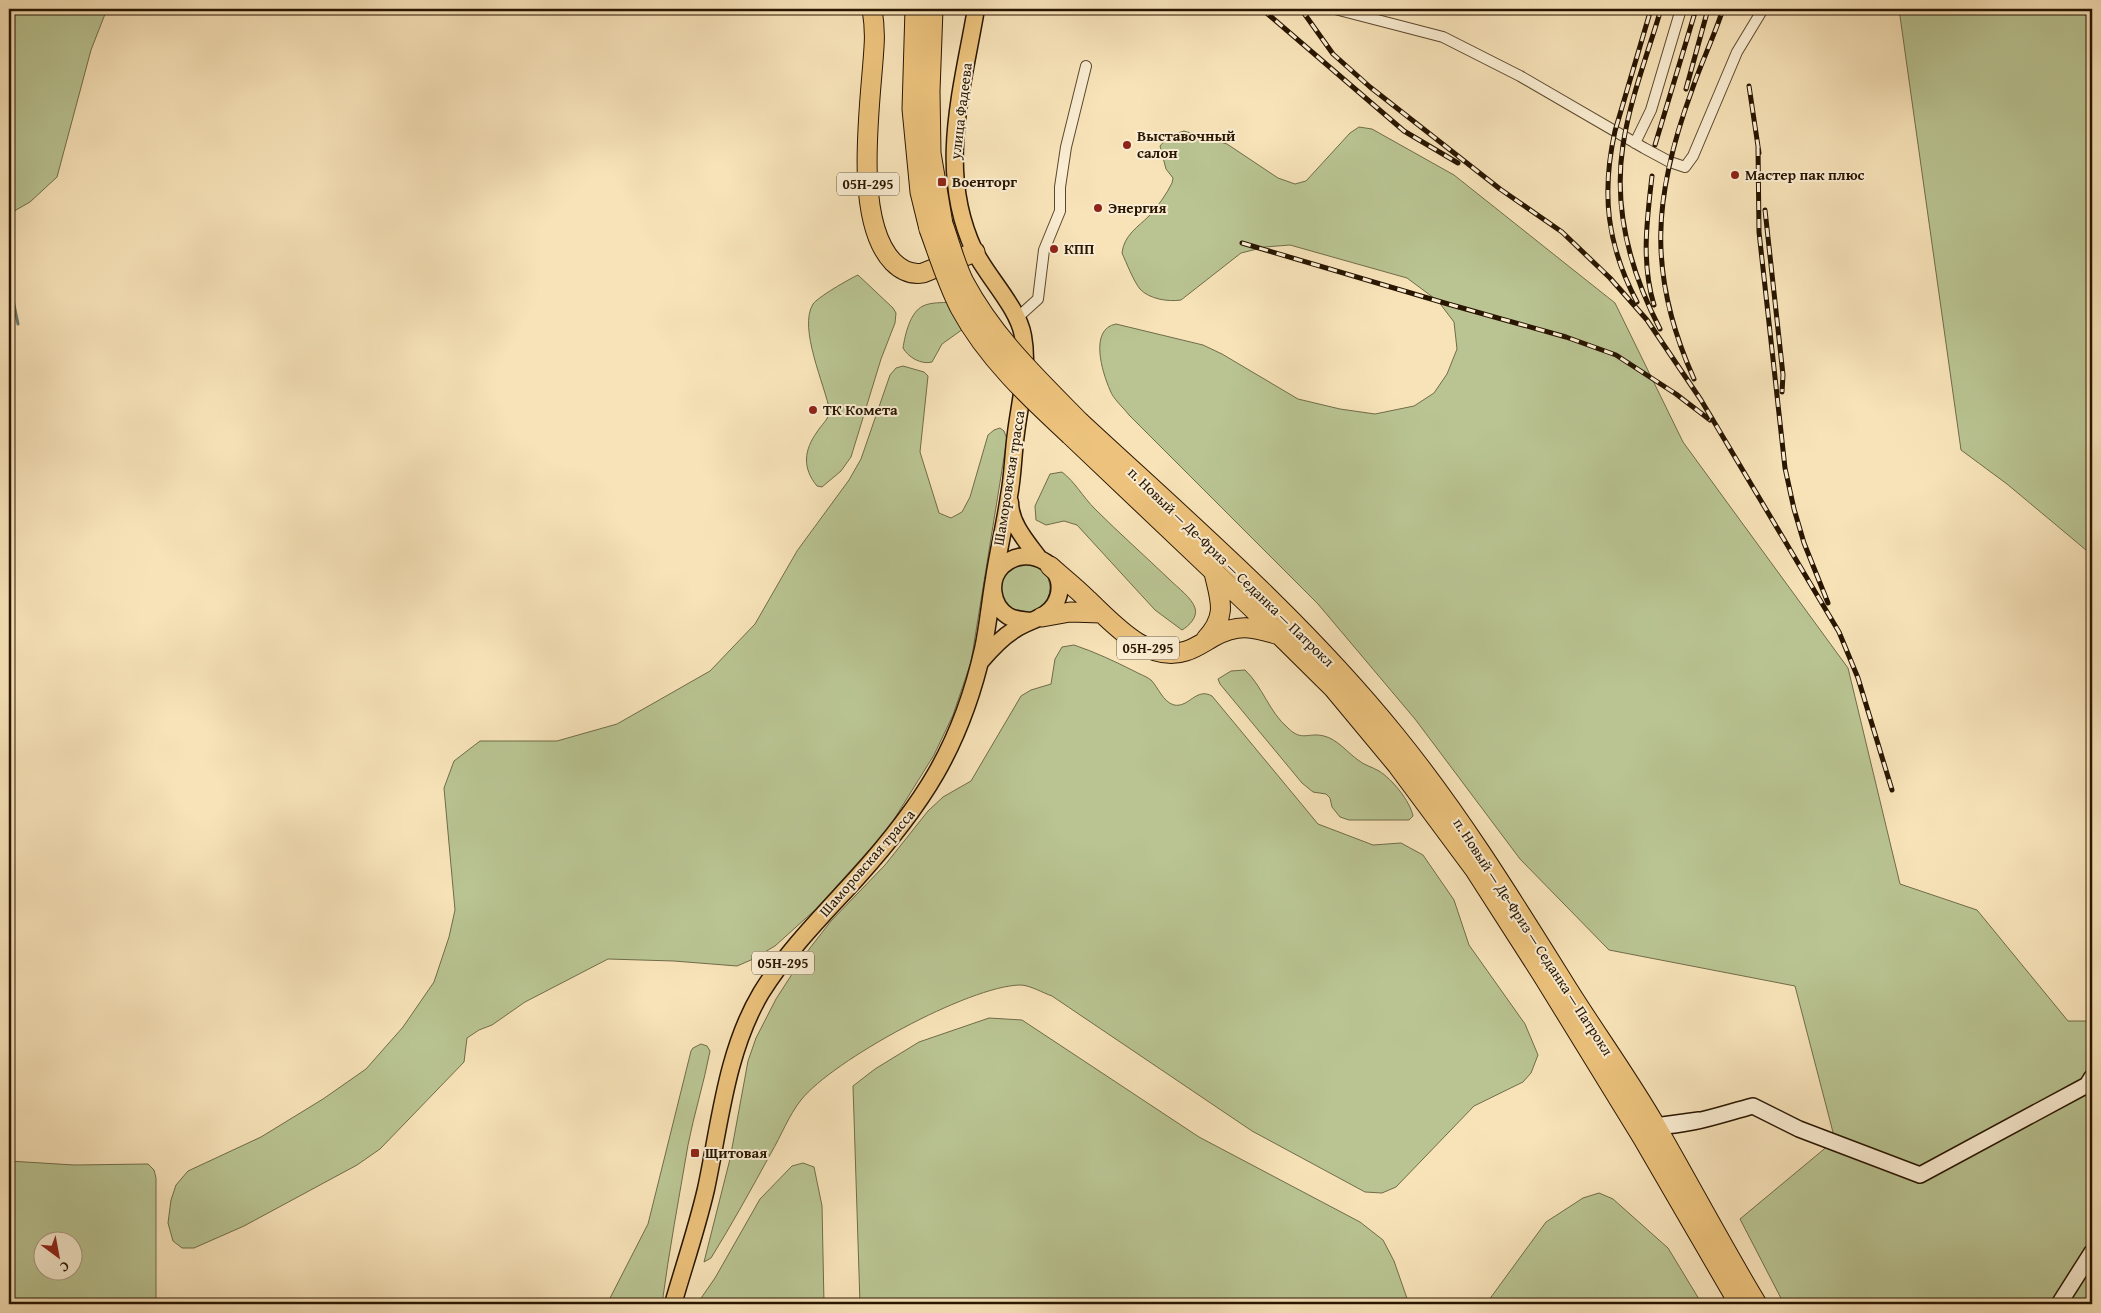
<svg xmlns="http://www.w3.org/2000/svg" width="2101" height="1313" viewBox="0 0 2101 1313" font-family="'Gentium Book Plus',serif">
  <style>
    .green { fill: #b9c492; stroke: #706c49; fill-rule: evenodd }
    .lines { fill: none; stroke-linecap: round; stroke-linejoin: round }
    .stream { stroke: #6e7a6b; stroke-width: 3 }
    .street-casing { stroke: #5c482e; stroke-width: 12 }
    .secondary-casing { stroke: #281500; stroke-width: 18 }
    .primary-casing { stroke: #281500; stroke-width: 19 }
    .highway-casing { stroke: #281500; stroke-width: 21 }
    .street { stroke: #faedd2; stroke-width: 10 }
    .secondary { stroke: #faedd2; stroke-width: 15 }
    .primary { stroke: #ecc27c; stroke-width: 16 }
    .highway { stroke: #ecc27c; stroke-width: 19 }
    .rail-casing { stroke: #281500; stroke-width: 5 }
    .rail { stroke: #faedd2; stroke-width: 3; stroke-dasharray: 9; stroke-linecap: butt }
    .highway-bridge-casing { stroke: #281500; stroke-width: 21; stroke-linecap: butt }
    .highway-bridge { stroke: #ecc27c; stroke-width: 19 }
    .poi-dot { fill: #8f2418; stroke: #faedd2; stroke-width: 2 }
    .labels { text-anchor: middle; stroke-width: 4; stroke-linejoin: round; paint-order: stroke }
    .shield { fill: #faedd2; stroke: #67563f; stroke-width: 1 }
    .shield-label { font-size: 14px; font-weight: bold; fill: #281500 }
    .street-label { font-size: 15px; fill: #281500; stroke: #faedd2 }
    .poi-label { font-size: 15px; font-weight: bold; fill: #281500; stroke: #faedd2; text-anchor: start }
  </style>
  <rect width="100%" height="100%" fill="#f8e3b9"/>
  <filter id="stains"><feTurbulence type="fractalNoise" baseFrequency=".004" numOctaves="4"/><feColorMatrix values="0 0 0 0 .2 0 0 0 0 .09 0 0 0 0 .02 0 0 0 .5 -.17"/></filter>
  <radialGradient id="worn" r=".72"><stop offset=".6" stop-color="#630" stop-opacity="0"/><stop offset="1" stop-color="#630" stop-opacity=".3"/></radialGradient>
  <path class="green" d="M9,9H107L91,50L57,177L30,202L9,214Z
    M1899,9H2092V555L2007,484L1961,450Z
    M1359,127L1372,129L1454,175L1615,303L1683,442L1848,668L1900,884L1977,910L2068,1021H2092V1304H1784L1740,1219L1835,1140L1795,986L1609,950L1520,859L1415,719L1318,604L1129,415C1123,407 1113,399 1110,390C1102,372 1089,329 1116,324L1203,345L1222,354L1298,399L1340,409L1375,414L1414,406L1434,393L1447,374L1457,349L1454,322L1438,301L1407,278L1290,245L1265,247L1241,253L1181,300C1168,302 1149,299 1140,289C1134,282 1126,262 1122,253C1124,235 1138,227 1149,216C1158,206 1166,195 1172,183L1173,178L1166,169L1160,146L1169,136L1184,131L1227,144L1278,178L1295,184L1306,181L1350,133Z
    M858,275L893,308L896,313L895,323L881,359L851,457L841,471L822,487L817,486C802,468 804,450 817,432C822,424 827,421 830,412C825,385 798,328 813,304C818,297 849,279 858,275Z
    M950,302L963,329L942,344L932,362C921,365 908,357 903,348C905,335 910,312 923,306C931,302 942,303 950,302Z
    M903,366L924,372L928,376L920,452L939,513L951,518L962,512L970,497L988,435L994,430L1000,428L1004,431L1007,439L971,662L953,715L934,755L888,829L816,909L775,946L751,960L737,966L674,961L608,959L525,1002L492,1025L479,1030L467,1038L464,1062L380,1149L357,1165L244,1226L194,1248H182L173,1241L168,1223L171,1200L176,1185L188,1171L261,1137L323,1099L366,1069L403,1027L434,982L449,937L455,910L444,788L454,761L480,741H557L617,724L710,671L755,624L797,551L849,480L861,459L890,375L896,368Z
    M1062,472C1075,482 1083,497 1095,509C1119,533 1145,556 1170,580C1177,587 1192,598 1195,608C1198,617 1189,626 1182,630L1155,610L1077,525L1064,521L1046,525L1036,520L1035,506L1050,474Z
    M1000 588a25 25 0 1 1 50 0a25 25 0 1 1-50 0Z
    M1074,645C1095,652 1114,661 1134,671C1139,674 1146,676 1151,680C1158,687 1163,702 1174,705C1189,708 1196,687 1212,696L1318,824L1373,845L1401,843L1423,855L1454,900L1469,945L1525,1024L1538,1055L1531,1073L1523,1082L1474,1106L1396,1187L1382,1193L1365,1192L1252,1131L1052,996C1043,993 1030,985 1020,985C969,986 833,1060 801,1100C789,1115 781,1136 771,1153C752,1188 732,1224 711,1258L704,1262L730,1159L748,1061L756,1038L776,999L803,957L831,921L885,865L928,811L943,797L971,781L1021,696L1031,690L1051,684L1055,659L1062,647Z
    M1245,670C1263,687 1269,712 1288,728C1302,742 1308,732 1324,736C1337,739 1348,753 1358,760C1364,765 1372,767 1379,771C1392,779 1410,801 1413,816L1409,820H1349L1340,817L1332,807L1330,798L1326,794L1313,792L1302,783L1220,684L1218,679L1231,671Z
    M989,1018L1022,1020L1199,1137L1360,1222L1383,1240L1394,1261L1409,1304H860L853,1086L875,1069L919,1042Z
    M701,1044L707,1046L710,1051C704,1083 694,1114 688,1145C679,1198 669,1251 662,1304H607L648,1224L691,1051L693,1048Z
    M9,1161L74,1165L148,1164L154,1170L156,1178V1304H9ZM42,1240H72V1270H42Z
    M803,1163L814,1167L822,1206L824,1304H697L715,1278L760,1199L792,1166Z
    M1599,1193L1613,1199L1668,1248L1702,1304H1486L1546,1222L1583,1198Z"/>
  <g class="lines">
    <path class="stream" d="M9,292L12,295L18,324"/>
    <defs>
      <path id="street" d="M1335,9L1443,37L1520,76L1644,148L1670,162L1685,167L1693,156L1737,52L1763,9
        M1635,143L1651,110L1681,9
        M1017,318L1038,299L1044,250L1060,211V187L1066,147L1086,66"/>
      <path id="secondary" d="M1699,1120L1655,1126C1687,1127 1722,1114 1753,1106L1799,1129L1920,1175L2087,1085L2092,1077
        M2059,1304L2092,1252"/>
      <path id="primary" d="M1010,502C1010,523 1026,541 1038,557
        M981,661C991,649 1001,638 1014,630C1028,620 1046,619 1055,604C1074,570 1030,540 1002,566C988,580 991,605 1008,616C1015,620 1022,620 1030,621
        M673,1304C684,1266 697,1228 706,1189C720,1124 726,1052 761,993C787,951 822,916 855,880C922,806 961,747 983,649C988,626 990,602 994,579C998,552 1005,524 1009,496C1013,476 1013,454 1016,433C1020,401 1029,368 1023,336C1018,307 987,277 974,250C937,171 962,91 976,9"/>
      <path id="highway" d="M872,9C874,21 875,34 874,47C871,102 852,219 893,262C901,270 911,275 923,273L975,252
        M915,9L912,109L920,192L929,229
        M933,9L930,91L931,153L943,224
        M1080,422C1188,522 1302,620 1395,735C1460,815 1514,903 1569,991C1598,1037 1630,1081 1657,1128C1691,1187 1722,1246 1757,1304
        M1070,435L1251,607L1333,688L1397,765L1475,870L1543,976L1642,1137L1739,1304
        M1050,566C1062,577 1075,587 1087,599C1112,622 1147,664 1186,651C1196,648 1204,642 1213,637C1238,623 1253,627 1279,635
        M1042,617L1070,612L1101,613
        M1206,639C1227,616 1221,602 1214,573"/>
    </defs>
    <use href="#street" class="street-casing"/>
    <use href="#secondary" class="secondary-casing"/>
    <use href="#primary" class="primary-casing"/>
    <use href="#highway" class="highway-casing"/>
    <use href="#street" class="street"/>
    <use href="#secondary" class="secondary"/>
    <use href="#primary" class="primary"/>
    <use href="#highway" class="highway"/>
    <defs>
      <path id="rail" d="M1262,9L1404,131L1458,163
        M1301,9L1333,54L1370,87L1500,189L1562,232L1610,278L1647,320L1701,400L1839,632L1858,678L1892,790
        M1749,86L1759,153
        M1686,89L1708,9
        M1655,145L1696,9
        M1758,147L1759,232L1785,468L1794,509L1804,543L1828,603
        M1652,176C1647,220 1641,262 1654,305
        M1765,210L1783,375L1782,392
        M1242,243L1448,304L1566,337L1616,355L1676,394L1710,420
        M1637,302C1607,245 1601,194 1615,131L1651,9
        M1660,329C1630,271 1613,210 1623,145C1630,99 1648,53 1661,9
        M1694,379C1647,274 1653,196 1692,90C1701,63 1714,37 1723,9"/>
    </defs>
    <use href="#rail" class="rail-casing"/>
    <use href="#rail" class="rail"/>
    <defs>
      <path id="highway-bridge" d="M943,224C950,243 955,264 964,282C994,338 1036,377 1080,422
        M929,229C939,256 947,283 960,308C987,358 1029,397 1070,435"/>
    </defs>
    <use href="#highway-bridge" class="highway-bridge-casing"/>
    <use href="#highway-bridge" class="highway-bridge"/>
  </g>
  <g class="poi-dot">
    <circle cx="1127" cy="145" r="5"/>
    <circle cx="1735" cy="175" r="5"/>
    <rect x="937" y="177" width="10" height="10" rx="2.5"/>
    <circle cx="1098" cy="208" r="5"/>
    <circle cx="1054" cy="249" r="5"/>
    <circle cx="813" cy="410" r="5"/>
    <rect x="690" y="1148" width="10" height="10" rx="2.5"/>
  </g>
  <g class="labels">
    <g class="shield">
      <rect x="837" y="172.5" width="62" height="23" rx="4"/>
      <rect x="1117" y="636.5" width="62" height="23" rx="4"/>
      <rect x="752" y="951.5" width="62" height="23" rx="4"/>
    </g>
    <g class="shield-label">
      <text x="868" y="189">05Н-295</text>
      <text x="1148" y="653">05Н-295</text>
      <text x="783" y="968">05Н-295</text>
    </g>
    <g class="street-label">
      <text transform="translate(961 111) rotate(-83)" y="5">улица Фадеева</text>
      <text transform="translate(1009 478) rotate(-81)" y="5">Шаморовская трасса</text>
      <text transform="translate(1231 567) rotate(44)" y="5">п. Новый — Де-Фриз — Седанка — Патрокл</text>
      <text transform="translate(867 863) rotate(-49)" y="5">Шаморовская трасса</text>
      <text transform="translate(1533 937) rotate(57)" y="5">п. Новый — Де-Фриз — Седанка — Патрокл</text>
    </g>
    <g class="poi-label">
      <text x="1137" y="141">Выставочный<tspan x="1137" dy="17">салон</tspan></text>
      <text x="1745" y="180">Мастер пак плюс</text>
      <text x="952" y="187">Военторг</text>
      <text x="1108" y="213">Энергия</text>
      <text x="1064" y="254">КПП</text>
      <text x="823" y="415">ТК Комета</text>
      <text x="705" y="1158">Щитовая</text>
    </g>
  </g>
  <rect width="2101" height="1313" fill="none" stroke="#f8e3b9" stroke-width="30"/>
  <rect x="10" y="10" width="2081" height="1293" fill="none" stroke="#281500" stroke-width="2.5"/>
  <rect x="15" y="15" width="2071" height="1283" fill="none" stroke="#281500"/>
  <g transform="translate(58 1256) rotate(148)"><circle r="24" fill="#faedd2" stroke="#a6977e"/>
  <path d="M0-4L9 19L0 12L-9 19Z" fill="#8f2418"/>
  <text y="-8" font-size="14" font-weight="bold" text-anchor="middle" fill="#281500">С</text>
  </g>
  <rect width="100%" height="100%" filter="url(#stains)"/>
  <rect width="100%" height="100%" fill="url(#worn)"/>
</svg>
